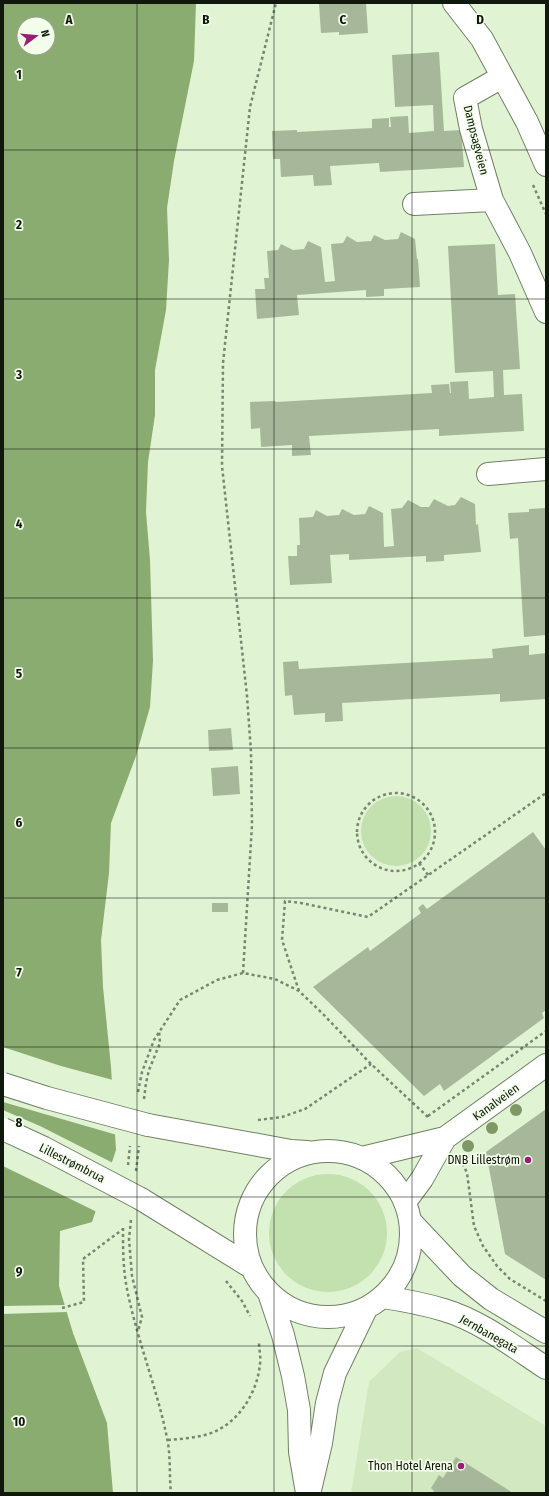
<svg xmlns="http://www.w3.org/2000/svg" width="549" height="1496" viewBox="0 0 549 1496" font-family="'Fira Sans Condensed',sans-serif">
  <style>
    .built { fill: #d1e8c1 }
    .green { fill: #c3e0af }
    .water { fill: #8aac70; fill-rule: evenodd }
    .pier { fill: #e0f3d3 }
    .building { fill: #a7b89a }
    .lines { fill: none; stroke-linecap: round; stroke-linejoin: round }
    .minor-casing { stroke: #718165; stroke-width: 24 }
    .major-casing { stroke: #718165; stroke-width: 24 }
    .highway-casing { stroke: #718165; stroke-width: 24 }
    .path { stroke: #78856f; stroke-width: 2.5; stroke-dasharray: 3 3; stroke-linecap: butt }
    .minor { stroke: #fff; stroke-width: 22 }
    .major { stroke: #fff; stroke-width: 22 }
    .highway { stroke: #fff; stroke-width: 22 }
    .highway-bridge-casing { stroke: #718165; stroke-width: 24; stroke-linecap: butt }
    .highway-bridge { stroke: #fff; stroke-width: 22 }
    .tree { fill: #7f9866 }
    .grid { fill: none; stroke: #10170c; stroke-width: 1; stroke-opacity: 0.55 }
    .poi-dot { fill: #991d75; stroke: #f2feea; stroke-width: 1.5 }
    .labels { text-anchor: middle; stroke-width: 3.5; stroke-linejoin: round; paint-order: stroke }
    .street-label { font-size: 12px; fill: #10170c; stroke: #f2feea }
    .poi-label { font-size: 12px; fill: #10170c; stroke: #f2feea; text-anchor: end }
    .grid-label { font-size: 13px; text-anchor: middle; font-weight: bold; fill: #10170c; stroke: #f2feea; stroke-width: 3.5; stroke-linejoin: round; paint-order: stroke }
  </style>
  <rect width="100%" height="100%" fill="#e0f3d3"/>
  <path class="built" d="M417,1348L546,1426V1493H351L369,1382L400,1352Z"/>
  <path class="green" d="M361 831a35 35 0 1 1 70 0a35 35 0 1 1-70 0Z
    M269 1233a59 59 0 1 1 118 0a59 59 0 1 1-118 0Z"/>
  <path class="water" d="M3,3H196L194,61L174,161L167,208L169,260L166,310L155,370V415L148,462L146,512L150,560L153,661L150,707L136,756L111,823L109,873L101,940L103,987L111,1067L116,1150L92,1222L60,1231L59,1286L73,1333L107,1423L113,1493H3ZM24,24H48V48H24Z"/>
  <path class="pier" d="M3,1047L61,1066L113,1080L117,1135L3,1102Z
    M3,1110L40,1126L113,1163L97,1212L3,1166Z
    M65,1305L67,1312L3,1314V1306Z"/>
  <path class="building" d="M326,3H366L368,33L339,35V32L321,33L319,4Z
    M439,52L444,131L461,130L464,167L380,172L379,163L330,166L332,185L314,186L313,175L281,177L280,159H273L272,131L297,130V132L372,128V119L389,118V127H391L390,117L408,116L409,133L434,131L433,105L395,107L392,55Z
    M401,232L415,239L417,259H418L420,287L384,289V296L366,297V290L297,295L299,315L257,319L255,289H265L264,278H269L267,251L278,250L281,244L293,250L304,249L308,241L321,247L325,282L335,281L331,244L343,243L347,236L357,242L371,241L374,235L385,240L398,239Z
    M495,244L498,295L515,294L520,369L503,370L504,395L522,394L524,431L439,436V429L309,436L311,455L292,456V445L261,447L260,428L251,429L250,402L275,401L276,402L432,393L431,385L449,384L450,393H451L450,382L468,381L469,399L494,397L493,371L455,373L448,246Z
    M461,497L475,504L476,525L478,524L481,552L444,555V561L426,562V556L349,560V554L330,555L332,583L290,585L288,556H297V545H300L299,518L313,517L316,510L327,516L339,515L342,509L354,515L365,514L369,506L383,513L384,547L394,546L391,509L402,508L408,500L421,507H429L434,499L448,506L455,505Z
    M546,508V635L524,637L518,538L510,539L508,513L529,512V509Z
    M529,645V655L546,653V699L500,702V694L342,703L343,721L325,722V713L294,715L292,695L285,696L283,662L298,661L299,669L493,658L492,649Z
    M231,728L233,750L209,751L208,730Z
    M238,766L240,794L213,796L211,768Z
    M533,832L546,850V1010L542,1013L544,1018L444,1091L440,1084L424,1096L313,987L368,947L370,951L421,913L418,908L423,904L427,909Z
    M212,903H228V912H212Z
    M546,1109V1280L505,1254L486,1152Z
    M456,1457L513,1493H433L434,1491L431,1488L439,1475L443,1478Z"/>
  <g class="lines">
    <defs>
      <path id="minor" d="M454,3L482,39L527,122L546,165
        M502,77L465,98L471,129L492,200L520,253L546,312
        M414,204L492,200
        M488,474L546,469
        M362,1158L445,1138L546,1065
        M405,1202L422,1179L445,1138"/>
      <path id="major" d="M411,1222L462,1276L491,1299L546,1332
        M383,1297C403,1300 424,1304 444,1310C481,1321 514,1347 546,1368"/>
      <path id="highway" d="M148,1125L291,1151L307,1152
        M245 1234a83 83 0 1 1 166 0a83 83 0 1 1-166 0Z
        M141,1199L251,1267
        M269,1293L283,1335L293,1376L299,1410L300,1452L307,1493
        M310,1490L321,1443L327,1403L335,1373L366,1309"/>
    </defs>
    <use href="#minor" class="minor-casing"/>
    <use href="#major" class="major-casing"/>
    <use href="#highway" class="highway-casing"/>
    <path class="path" d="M533,185L546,214
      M357 832a39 39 0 1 1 78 0a39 39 0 1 1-78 0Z
      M419,863L428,875
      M243,973L252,825L251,752L247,696L222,466L223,363L250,107L276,3
      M299,991L282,940L285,901L301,903L368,917L546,793
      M138,1092L142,1072L154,1040L180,1000L217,980L243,973L275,979L299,991L322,1013L371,1064L429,1118
      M144,1099L146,1083L149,1070L160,1043L159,1031
      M428,1116L546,1031
      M258,1120L282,1117L305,1109L371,1064
      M460,1158L467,1173L474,1226L483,1246L497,1266L510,1279L546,1301
      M128,1165L130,1146
      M136,1171L139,1146
      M131,1220L129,1239L132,1276L142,1317L138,1331
      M123,1228C123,1249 123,1269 127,1289C137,1340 157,1388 167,1438C171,1456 169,1475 171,1493
      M226,1281L242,1301L250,1316
      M62,1308L84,1302L83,1259L123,1229
      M168,1440C180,1439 193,1438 205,1435C236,1427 257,1395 260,1364C261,1357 259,1349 259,1342"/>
    <use href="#minor" class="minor"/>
    <use href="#major" class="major"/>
    <use href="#highway" class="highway"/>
    <defs>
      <path id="highway-bridge" d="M3,1084L47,1098L148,1125
        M3,1129L44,1148L141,1199"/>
    </defs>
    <use href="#highway-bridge" class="highway-bridge-casing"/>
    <use href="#highway-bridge" class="highway-bridge"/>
  </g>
  <g class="tree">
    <circle cx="516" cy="1110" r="6"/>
    <circle cx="492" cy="1128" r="6"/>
    <circle cx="468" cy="1146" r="6"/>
  </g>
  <path class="grid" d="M137,3V1493M274,3V1493M412,3V1493M3,150H546M3,299H546M3,449H546M3,598H546M3,748H546M3,898H546M3,1047H546M3,1197H546M3,1346H546"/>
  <g class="poi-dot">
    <circle cx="528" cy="1160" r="4"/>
    <circle cx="461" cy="1466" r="4"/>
  </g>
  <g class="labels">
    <g class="street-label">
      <text transform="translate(476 140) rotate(76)" y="4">Dampsagveien</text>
      <text transform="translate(496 1102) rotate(-36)" y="4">Kanalveien</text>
      <text transform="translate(72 1163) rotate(27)" y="4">Lillestrømbrua</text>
      <text transform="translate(489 1334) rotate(30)" y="4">Jernbanegata</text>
    </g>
    <g class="poi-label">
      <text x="520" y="1164">DNB Lillestrøm</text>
      <text x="453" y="1470">Thon Hotel Arena</text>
    </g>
  </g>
  <g class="grid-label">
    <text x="69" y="24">A</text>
    <text x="206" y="24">B</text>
    <text x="343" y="24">C</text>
    <text x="480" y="24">D</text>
    <text x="19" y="79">1</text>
    <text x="19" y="229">2</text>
    <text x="19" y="379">3</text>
    <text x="19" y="528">4</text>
    <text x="19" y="678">5</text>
    <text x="19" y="827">6</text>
    <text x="19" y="977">7</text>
    <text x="19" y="1127">8</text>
    <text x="19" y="1276">9</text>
    <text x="19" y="1426">10</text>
  </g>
  <rect width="549" height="1496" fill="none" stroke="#10170c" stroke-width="8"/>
  <g transform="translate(36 36) rotate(74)"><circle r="19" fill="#f2feea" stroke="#98a291"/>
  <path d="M0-3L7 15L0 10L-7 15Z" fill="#991d75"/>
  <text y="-6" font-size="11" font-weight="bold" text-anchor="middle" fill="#10170c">N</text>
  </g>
</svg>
